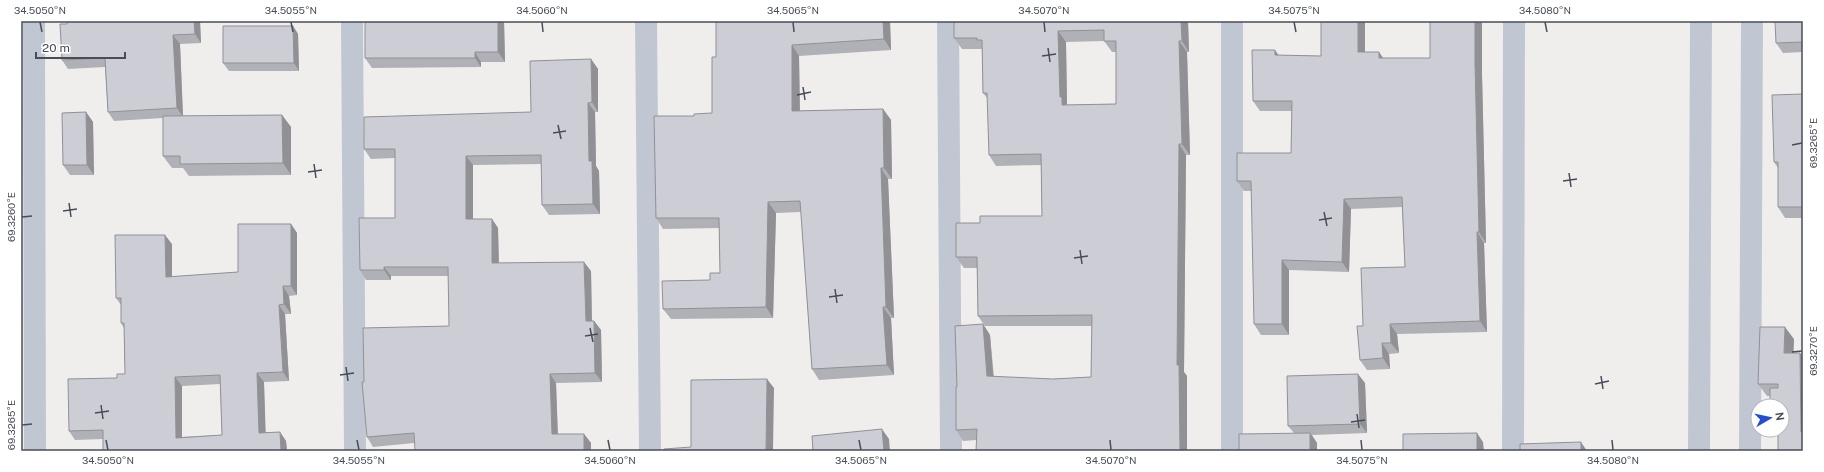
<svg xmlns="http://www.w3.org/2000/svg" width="1824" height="472" viewBox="0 0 1824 472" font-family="'Public Sans',sans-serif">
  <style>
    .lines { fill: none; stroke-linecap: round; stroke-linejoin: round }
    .minor { stroke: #c1c7d2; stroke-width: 22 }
    .wall { fill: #b0b1b7; fill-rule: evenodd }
    .shaded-wall { fill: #909095 }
    .building { fill: #cdced5; stroke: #909095; fill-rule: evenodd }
    .ticks { fill: none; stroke: #474d59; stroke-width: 1.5 }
    .neatline { fill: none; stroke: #474d59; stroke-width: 1.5 }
    .ticks-label { font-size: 10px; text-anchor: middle; fill: #474d59 }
  </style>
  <rect width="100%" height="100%" fill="#f0eeed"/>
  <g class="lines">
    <path class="minor" d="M34,21L35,451
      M352,21L355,451
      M646,21L650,451
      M948,21L951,451
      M1232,21V451
      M1513,451L1514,21
      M1699,451L1701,21
      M1750,451L1752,21"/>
  </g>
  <path class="wall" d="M200,21L201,43L180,44L183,116L282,115L291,127V175L189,176L183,168H172L163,156V118L114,121L108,112L105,67L68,69L62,60Z
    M365,21H504L505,62H481V67L372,68L365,58Z
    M716,21H890L891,50L799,56L800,111L883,109L891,120L892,179H888L894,318H891L894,375L819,380L812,369L801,212L776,213L773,318L671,319L663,309L710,280L720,273L719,228L663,229L656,218L694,116L712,113L716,57Z
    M1188,21L1189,52H1187L1190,155H1186L1184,372L1187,376V451H976L977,440L963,441L956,430L957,387L983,324L990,335L994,377L1053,379L1091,377L1092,326H985L978,316L977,268H964L956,257L980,223L1042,216L1041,165L996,166L989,155L988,99L983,93L982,49H962L954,38ZM1104,41L1112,52H1116V104L1067,105L1066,42Z
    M1321,21H1365V52L1383,58H1430V21H1482V75L1486,243H1484L1487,332L1397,334L1399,353L1389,354L1390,369L1367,370L1360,360L1363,326L1405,267L1402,207L1351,209L1349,272L1289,270V335H1261L1254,324L1252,191H1244L1237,181L1291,153L1292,111H1260L1253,101L1279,55L1321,56Z
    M1803,21V52L1783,53L1776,43Z
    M293,26L298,34L299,71H229L223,63Z
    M591,59L598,69V112H595L596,166L599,171L600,214L549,215L542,205L541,164L473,165V219H492L498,228L499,263L591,271L592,321H594L601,330L602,382L556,383L558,434H584L591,443H414L373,447L367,437L364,382L449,326V276H391V280H366L360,270L395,218V158L371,159L364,149L531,112Z
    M1803,94V218H1785L1778,207V168L1774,162Z
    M86,112L93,122L94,175H70L63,165Z
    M291,224L297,233V295L289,296L291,314H285L289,381L264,382L265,433L280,432L286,441L287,451H103V439L75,440L69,431L117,378L125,374L124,328L121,323V305L116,298L172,244V277L238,272ZM220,384L222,435L182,437V386Z
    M1794,339L1793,353L1782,406L1770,396H1767L1758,384Z
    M1365,383L1367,433L1312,435L1317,443L1294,433L1288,426Z"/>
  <path class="shaded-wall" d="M194,21H200L201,43L195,34Z
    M498,21H504L505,62L498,52Z
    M883,21H890L891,50L884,39Z
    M1181,21H1188L1189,52L1182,41Z
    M1358,21H1365V62L1358,52Z
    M1475,21H1482V75L1486,243L1479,232L1475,64Z
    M293,26L298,34L299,71L294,63Z
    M1058,31L1066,42L1067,105H1062L1060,97Z
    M173,35L180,44L183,117L177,108Z
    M1179,41L1187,52L1190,155L1182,144Z
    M792,45L799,56L800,122L792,111Z
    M1275,50L1282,60L1275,55Z
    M475,52L481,62V67L475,58Z
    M1379,52L1386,62L1379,58Z
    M591,59L598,69V112L592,102Z
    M588,103L595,112L596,166L599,171L600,214L593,204L589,161Z
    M883,109L891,120L892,179L884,168Z
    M86,112L93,122L94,175L87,165Z
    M282,115L291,127V175L283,163Z
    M1179,144L1186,155L1184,372L1187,376V451H1180L1177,365Z
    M466,156L473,165V228L466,219Z
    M881,168L888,179L894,318L886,307Z
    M1344,199L1351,209L1349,272L1342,262Z
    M768,202L776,213L773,318L766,307Z
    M492,219L498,228L499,273L492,263Z
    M291,224L297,233V295L291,286Z
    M1477,232L1484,243L1487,332L1480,321Z
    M165,235L172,244V286L166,277Z
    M1282,260L1289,270V335L1282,324Z
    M584,262L591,271L592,331L586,321Z
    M384,267L391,276V280L384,270Z
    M283,286L289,296L291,314L284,304Z
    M279,305L285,314L289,381L283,372Z
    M883,307L891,318L894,375L887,365Z
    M594,321L601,330L602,382L595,373Z
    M983,324L990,335L994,387L987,376Z
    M1390,324L1397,334L1399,353L1391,343Z
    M1785,327L1794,339L1793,365L1784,353Z
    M1382,343L1389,354L1390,369L1383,358Z
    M1800,353L1803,357V435L1801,432Z
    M257,373L264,382L266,442L259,433Z
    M550,374L556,383L558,444L552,434Z
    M1358,374L1365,383L1367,433L1360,424Z
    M175,377L182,386V447L176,438Z
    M767,379L774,388L773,451H766Z
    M882,429L889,439L890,451H884Z
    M280,432L286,441L287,451H281Z
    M1310,433L1317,443V451H1310Z
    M1477,433L1483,442L1484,451H1477Z
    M584,434L591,443V451H584Z
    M1581,442L1587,451H1581Z"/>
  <path class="building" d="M67,21H194L195,34L173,35L177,108L108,112L105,58L62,60L60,24H67Z
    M365,21H498V52H475V58H365Z
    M716,21H883L884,39L792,45V111L883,109L884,168H881L886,307H883L887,365L812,369L800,201L768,202L766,307L663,309L662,281L710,280V273H720L719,218H656L654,116H694V114L712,113V57H716Z
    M954,21H1181L1182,41H1179L1182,144H1179L1177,365H1179L1180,451H976L977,429L956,430V387H957L955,326L983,324L987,376L1053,379L1091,377L1092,315L978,316L977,257H956V223H980V216H1042L1041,154L989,155L987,93H983L982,40H977V38H954ZM1104,30V41H1116V104L1062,105V97H1060L1058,31Z
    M1321,21H1358V52H1379V58H1430V21H1475V64L1479,232H1477L1480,321L1390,324L1391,343H1382L1383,358L1360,360L1357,326H1363L1361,268L1405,267L1402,197L1344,199L1342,262L1282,260V324H1254L1251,181H1237V153H1291L1292,101H1253L1252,50H1275V55L1321,56Z
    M1775,21H1803V42L1776,43Z
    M223,26H293L294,63H223Z
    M591,59L592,102L588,103L589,161H592L593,204L542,205L541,155L466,156V219H492V263L584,262L586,321H594L595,373L550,374L552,434H584V451H415L414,433L367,437L362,382H364L363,328L449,326L448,267H384V270H360L359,218H395V149H364V117L531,112L530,61Z
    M1803,94V207H1778V162H1774L1772,95Z
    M86,112L87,165H63L62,113Z
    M282,115L283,163L180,164V156H163V116Z
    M238,224H291V286H283L284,304L279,305L283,372L257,373L259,433L280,432L281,451H103V430L69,431L68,379L117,378V374H125L124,323H121V298H116L115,235H165L166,277L238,272ZM220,375L222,435L176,438L175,377Z
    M1760,327H1785L1784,353H1800L1801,432H1803V451H1778V430H1782V406H1770V388H1778V384H1758Z
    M1358,374L1360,424L1288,426L1287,376Z
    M767,379L766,451H664V449L691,447V380Z
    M882,429L884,451H813L812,436Z
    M1310,433V451H1239V434Z
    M1477,433V451H1403V434Z
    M1581,442V451H1520V444Z"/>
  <path class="ticks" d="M40,22L42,32M291,22L293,32M542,22L543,32M793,22L794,32M1044,22L1045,32M1294,22L1296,32M1545,22L1547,32M1048,48L1050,62M1042,56L1056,54M803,87L805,100M797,95L811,92M558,125L561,139M553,133L566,131M1792,145L1802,143M314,164L316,178M308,172L322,170M1569,173L1571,187M1563,181L1577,179M69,203L71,217M63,211L77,209M1324,212L1327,226M22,217L32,216M1319,220L1332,218M1080,250L1082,264M1074,258L1088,256M835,289L837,303M829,297L843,295M590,328L593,342M585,336L598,334M1792,352L1802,351M346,367L348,381M340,375L354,373M1601,376L1603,389M1595,384L1609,381M101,405L103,419M95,413L109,411M1357,414L1359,428M1351,422L1365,420M22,425L32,424M106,440L108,450M357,440L359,450M608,440L610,450M859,440L861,450M1110,440L1111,450M1361,440L1362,450M1612,440L1613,450"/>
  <rect width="1824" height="472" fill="none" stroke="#ffffff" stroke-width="44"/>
  <g transform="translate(1770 418) rotate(81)"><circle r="19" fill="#ffffff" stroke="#b5b8bd"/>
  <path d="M0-3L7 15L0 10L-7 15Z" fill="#244dd3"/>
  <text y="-6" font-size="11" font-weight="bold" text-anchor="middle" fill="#474d59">N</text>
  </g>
  <path d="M36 52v6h89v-6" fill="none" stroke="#474d59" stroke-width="2"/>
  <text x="42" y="52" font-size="12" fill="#474d59" stroke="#ffffff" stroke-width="3" paint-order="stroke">20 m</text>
  <rect x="22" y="22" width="1780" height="428" class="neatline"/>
  <g class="ticks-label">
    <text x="40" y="14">34.5050°N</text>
    <text x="291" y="14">34.5055°N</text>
    <text x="542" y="14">34.5060°N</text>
    <text x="793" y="14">34.5065°N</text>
    <text x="1044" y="14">34.5070°N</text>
    <text x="1294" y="14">34.5075°N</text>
    <text x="1545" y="14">34.5080°N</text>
    <text transform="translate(1813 143) rotate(-90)" y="4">69.3265°E</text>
    <text transform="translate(11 217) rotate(-90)" y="4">69.3260°E</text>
    <text transform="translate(1813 351) rotate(-90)" y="4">69.3270°E</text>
    <text transform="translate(11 425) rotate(-90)" y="4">69.3265°E</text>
    <text x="108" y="464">34.5050°N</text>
    <text x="359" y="464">34.5055°N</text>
    <text x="610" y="464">34.5060°N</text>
    <text x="861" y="464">34.5065°N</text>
    <text x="1111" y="464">34.5070°N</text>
    <text x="1362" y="464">34.5075°N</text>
    <text x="1613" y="464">34.5080°N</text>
  </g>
</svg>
